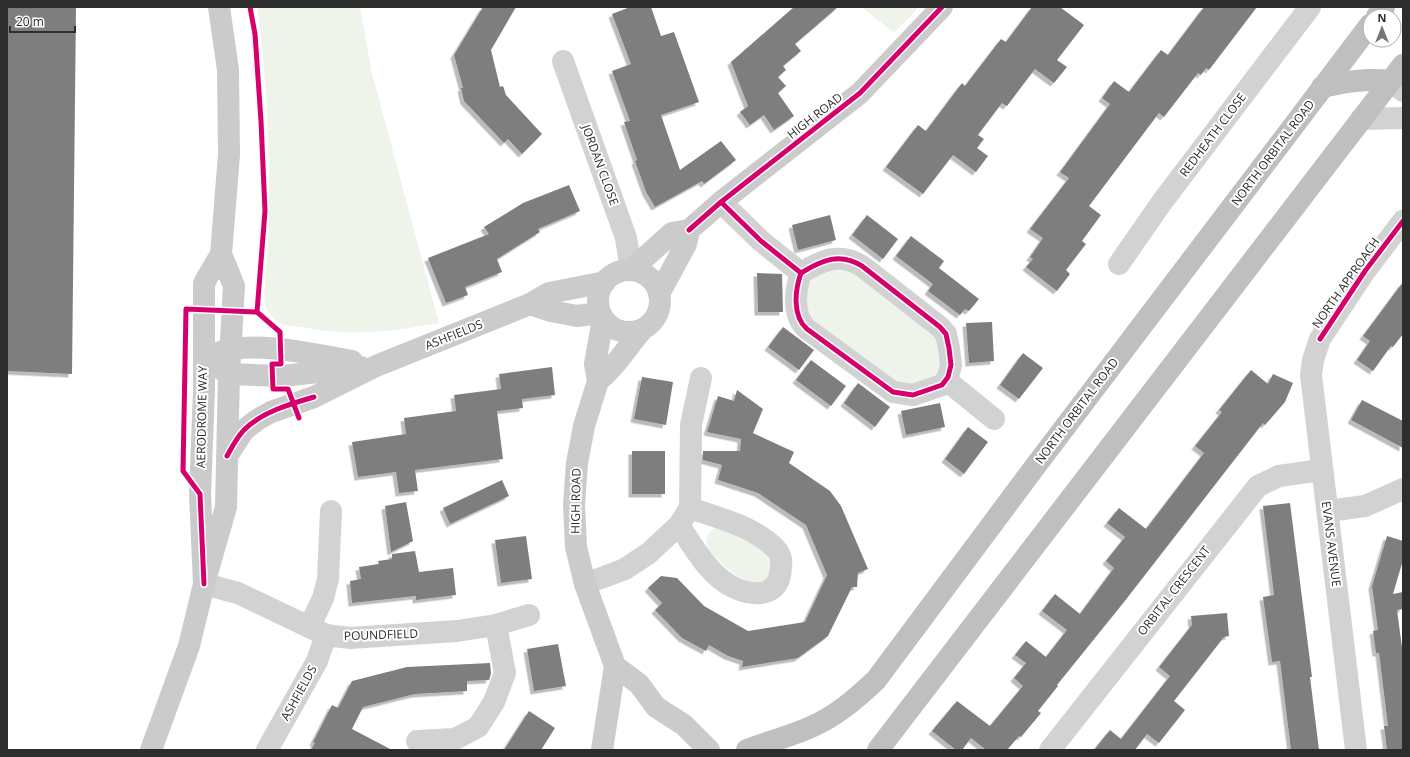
<svg xmlns="http://www.w3.org/2000/svg" width="1410" height="757" viewBox="0 0 1410 757" font-family="'Open Sans',sans-serif">
  <style>
    .green { fill: #eff4eb }
    .building { fill: #7e7e7e; filter: url(#shadow) }
    .lines { fill: none; stroke-linecap: round; stroke-linejoin: round }
    .street { stroke: #d2d2d2; stroke-width: 22 }
    .secondary { stroke: #cbcbcb; stroke-width: 22 }
    .highway { stroke: #bfbfbf; stroke-width: 22 }
    .cycleway-casing { stroke: #fff; stroke-width: 8 }
    .cycleway { stroke: #d6006c; stroke-width: 5 }
    .labels { text-anchor: middle; stroke-width: 4; stroke-linejoin: round; paint-order: stroke }
    .street-label { font-size: 12px; fill: #2d2d2d; stroke: #fff }
  </style>
  <defs>
    <filter id="shadow"><feDropShadow dx="-3.5" dy="3.5" stdDeviation="0" flood-color="#0004"/></filter>
  </defs>
  <rect width="100%" height="100%" fill="#fff"/>
  <path class="green" d="M257,7H360L372,73L439,323C388,332 353,337 301,327C292,326 279,326 273,318C271,315 266,309 265,305C263,296 267,257 268,245C271,165 268,86 257,7Z
    M862,7H919L894,33Z
    M848,267L930,327L946,358L935,380L899,386L817,325C801,303 797,280 826,269C833,267 842,268 848,267Z
    M718,527L763,548L773,568C762,598 735,576 721,563C718,559 710,554 708,549C703,540 709,530 718,527Z"/>
  <path class="building" d="M7,7H76L72,374L7,371Z
    M483,7H516L491,50L500,87L503,86L506,95L542,134L522,154L508,139L504,143L464,101L461,88H463L454,55Z
    M630,7H651L661,36L674,32L699,102L661,115L680,170L721,141L736,160L704,184L702,181L655,207L646,192L635,161L637,160L624,122L630,121L612,71L631,64L612,14Z
    M794,7H838L795,44L801,51L783,66L786,70L778,77L786,86L778,93L794,116L774,130L764,115L750,125L740,112L748,106L731,62Z
    M1032,7H1060L1084,25L1057,60L1067,67L1054,83L1035,69L1007,106L1002,103L978,135L984,139L977,148L988,156L976,172L953,155L923,194L886,167L918,125L926,131L962,83L965,86L1001,39L1006,42Z
    M1204,7H1257L1209,70L1206,68L1201,75L1198,73L1164,117L1159,113L1089,206L1101,215L1082,241L1086,244L1066,270L1070,274L1057,291L1026,267L1033,259L1030,257L1043,238L1030,229L1069,178L1060,172L1110,104L1102,98L1114,81L1129,92L1161,50L1168,55Z
    M569,185L580,211L538,229L540,232L497,259L502,272L465,287L468,295L446,303L428,258L489,234L484,227L523,203Z
    M830,215L836,240L798,250L792,225Z
    M867,215L898,239L883,259L852,235Z
    M911,236L944,261L939,268L979,299L969,311L965,309L960,315L928,291L933,284L896,256Z
    M757,273L782,274L783,312H758Z
    M1403,282V334L1393,347L1391,346L1373,371L1357,360L1370,341L1363,336Z
    M992,322L994,361L969,363L966,323Z
    M783,327L814,350L799,370L768,347Z
    M1023,353L1043,368L1019,399L1000,385Z
    M811,360L846,386L831,406L796,380Z
    M552,367L555,395L522,399L523,408L497,411L503,459L415,470L418,491L399,493L396,472L358,477L352,442L406,434L404,418L456,411L454,395L501,389L499,374Z
    M1251,370L1268,384L1273,374L1293,383L1285,402L1265,425L1263,423L1124,602L1057,685L1058,686L1038,711L1041,713L1021,737L1019,736L1007,750H986L971,738L962,750H956L932,731L957,701L990,726L1023,686L1014,678L1026,663L1015,655L1026,641L1046,657L1067,630L1042,611L1055,594L1080,614L1114,568L1106,561L1125,537L1107,523L1119,508L1146,529L1204,453L1195,446L1222,412L1219,410Z
    M642,377L673,382L666,425L634,419Z
    M858,383L890,407L875,427L844,403Z
    M737,390L763,409L753,433L794,452L789,463L830,491L841,506L868,569L858,573L857,587H852L828,636L798,658L742,667L743,661L728,656L709,645L706,651L682,638L655,610L662,603L648,588L661,576L677,578L704,606L748,631L805,622L827,575L806,525L758,493L718,480L722,465L703,460V451H740L741,439L707,432L718,396L734,401Z
    M1362,400L1403,421V448L1351,420Z
    M940,403L945,427L906,435L901,411Z
    M968,427L988,442L964,474L945,459Z
    M632,451H665V494H632Z
    M502,480L509,496L450,524L443,508Z
    M406,502L413,541L391,552L385,506Z
    M1290,503L1312,677H1310L1319,750H1291L1280,661L1272,662L1263,597L1274,595L1263,506Z
    M526,536L532,579L501,583L495,540Z
    M1387,536L1403,541V560L1393,594L1403,592V609L1397,610L1403,655V750H1387L1384,726H1388L1379,653H1376L1373,631L1378,630L1372,586Z
    M415,551L419,572L453,568L456,595L416,600V596L352,603L350,581L361,579L359,567L379,564L378,561L392,559V554Z
    M1227,613L1229,636L1224,637L1174,701L1185,710L1159,743L1147,734L1135,750H1094L1110,730L1121,739L1170,676L1159,667L1192,625L1191,616Z
    M558,644L566,686L534,691L527,649Z
    M490,663L491,674L489,680L467,681V691L415,694L363,707L352,729L392,750H311L315,743L313,742L332,705L338,708L352,681L407,667Z
    M529,711L555,728L541,750H504Z"/>
  <g class="lines">
    <path class="street" d="M563,61L626,238L631,270
      M1390,81L1403,91
      M1361,119L1403,118
      M721,202L761,241L801,273C795,290 792,316 807,329L893,392L913,395L942,385L948,377L951,365L949,348L946,334L940,327L862,266C840,252 822,260 801,273
      M1119,264L1162,202L1310,7
      M946,380L994,419
      M1328,511L1365,506L1403,489
      M679,525C694,548 710,577 735,588C758,598 780,595 781,567C782,560 780,553 775,548C753,526 718,518 690,508
      M204,584L238,593L326,635L350,638L457,631L496,625L529,615
      M585,584L625,569L649,553L679,525L690,508L691,425L701,378
      M310,626L323,598L328,579L331,511
      M417,741L455,739L478,727L494,702L505,673L496,625
      M267,750L317,661L326,635
      M1050,750L1258,486L1279,476L1321,470
      M1356,750L1311,375L1313,360L1320,339L1365,271L1403,221"/>
    <path class="secondary" d="M631,270L672,233L689,230L721,202L860,93L942,7
      M598 301a31 31 0 1 1 62 0a31 31 0 1 1-62 0Z
      M659,294L686,244L689,230
      M530,304L551,311L577,316L600,313
      M218,353C253,339 315,355 352,361
      M216,366L229,374L283,376L361,367
      M598,381C616,367 627,347 642,330
      M227,456L244,430L257,420L271,412L314,397L376,366L530,304L549,293L605,282
      M204,584L200,494L204,391V283L221,254L229,155L228,70L219,7
      M615,666L639,684L656,707L684,725L709,750
      M151,750L189,646L204,584L226,507L229,374L234,286L221,254
      M602,750L615,666L585,584L576,547L574,505L577,463L584,426L598,381L595,364L603,319"/>
    <path class="highway" d="M1377,16L1384,7
      M1322,87C1345,82 1366,78 1390,81
      M747,750C768,742 791,736 811,727C836,716 856,699 876,680L1037,464L1370,25
      M878,750L1403,65"/>
    <defs>
      <path id="cycleway" d="M250,7L255,34L261,121L265,211L257,312
        M721,202L761,241L801,273C795,290 792,316 807,329L893,392L913,395L942,385L948,377L951,365L949,348L946,334L940,327L862,266C840,252 822,260 801,273
        M689,230L721,202L860,93L942,7
        M1320,339L1365,271L1403,221
        M227,456C232,447 237,437 244,430C262,412 290,404 314,397
        M204,584L200,494L183,471L186,309L257,312L280,332L281,364H272L273,389H288L299,418"/>
    </defs>
    <use href="#cycleway" class="cycleway-casing"/>
    <use href="#cycleway" class="cycleway"/>
  </g>
  <g class="labels">
    <g class="street-label">
      <text transform="translate(815 116) rotate(-38)" y="4">HIGH ROAD</text>
      <text transform="translate(1213 135) rotate(-53)" y="4">REDHEATH CLOSE</text>
      <text transform="translate(1273 153) rotate(-53)" y="4">NORTH ORBITAL ROAD</text>
      <text transform="translate(600 165) rotate(70)" y="4">JORDAN CLOSE</text>
      <text transform="translate(1346 283) rotate(-55)" y="4">NORTH APPROACH</text>
      <text transform="translate(454 335) rotate(-22)" y="4">ASHFIELDS</text>
      <text transform="translate(1077 411) rotate(-53)" y="4">NORTH ORBITAL ROAD</text>
      <text transform="translate(202 417) rotate(-89)" y="4">AERODROME WAY</text>
      <text transform="translate(576 501) rotate(-89)" y="4">HIGH ROAD</text>
      <text transform="translate(1331 544) rotate(83)" y="4">EVANS AVENUE</text>
      <text transform="translate(1174 591) rotate(-52)" y="4">ORBITAL CRESCENT</text>
      <text transform="translate(381 635) rotate(-2)" y="4">POUNDFIELD</text>
      <text transform="translate(299 693) rotate(-61)" y="4">ASHFIELDS</text>
    </g>
  </g>
  <rect width="1410" height="757" fill="none" stroke="#2d2d2d" stroke-width="16"/>
  <g transform="translate(1382 28)"><circle r="19" fill="#ffffff" stroke="#ababab"/>
  <path d="M0-3L7 15L0 10L-7 15Z" fill="#767676"/>
  <text y="-6" font-size="11" font-weight="bold" text-anchor="middle" fill="#2d2d2d">N</text>
  </g>
  <path d="M10 26v6h65v-6" fill="none" stroke="#2d2d2d" stroke-width="2"/>
  <text x="16" y="26" font-size="12" fill="#2d2d2d" stroke="#ffffff" stroke-width="3" paint-order="stroke">20 m</text>
</svg>
